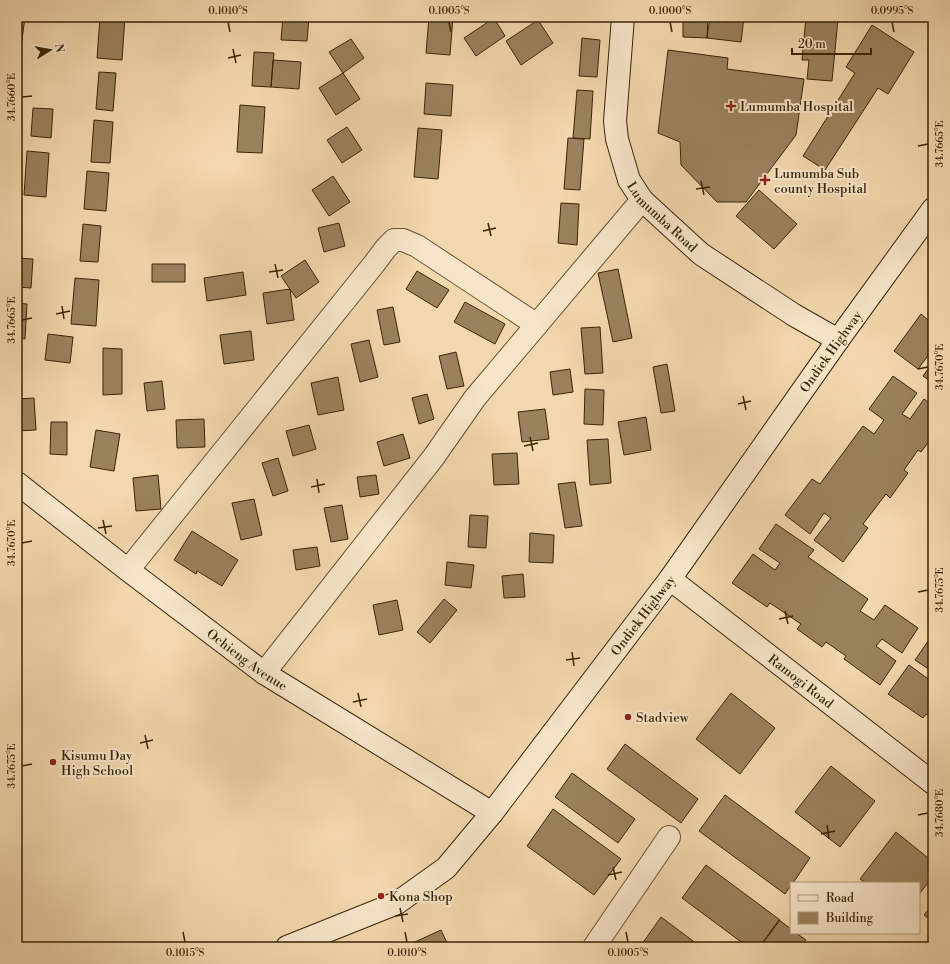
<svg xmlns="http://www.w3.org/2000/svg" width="950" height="964" viewBox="0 0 950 964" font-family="'Libre Bodoni',serif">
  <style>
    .building { fill: #9a825e; stroke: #3a2507 }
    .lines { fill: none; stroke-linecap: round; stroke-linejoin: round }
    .street-casing { stroke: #685231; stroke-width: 24 }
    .secondary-casing { stroke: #3a2507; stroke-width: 24 }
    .street { stroke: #f7e5ca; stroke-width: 22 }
    .secondary { stroke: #f7e5ca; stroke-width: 22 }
    .ticks { fill: none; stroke: #3a2507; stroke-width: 1.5 }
    .poi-dot { fill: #8f2418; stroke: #f7e5ca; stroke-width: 1.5 }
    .labels { text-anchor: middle; stroke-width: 4; stroke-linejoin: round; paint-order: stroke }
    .poi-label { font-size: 13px; fill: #3a2507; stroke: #f7e5ca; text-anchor: start }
    .street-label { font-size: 13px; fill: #3a2507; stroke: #f7e5ca }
    .neatline { fill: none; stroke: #3a2507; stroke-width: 1.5 }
    .ticks-label { font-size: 10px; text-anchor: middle; fill: #3a2507 }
  </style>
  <rect width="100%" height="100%" fill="#f3d7ae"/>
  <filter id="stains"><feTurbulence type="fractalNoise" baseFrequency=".005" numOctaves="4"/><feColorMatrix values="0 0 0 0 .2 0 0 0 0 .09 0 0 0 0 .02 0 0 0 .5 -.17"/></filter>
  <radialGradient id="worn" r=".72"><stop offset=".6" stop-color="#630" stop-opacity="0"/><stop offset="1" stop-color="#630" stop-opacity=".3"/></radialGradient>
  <path class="building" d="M17,17H25L21,48H17Z
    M100,17H125L122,60L97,58Z
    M283,17H309L307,41L281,40Z
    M429,17H453L450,55L426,53Z
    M683,17H708L707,38L683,37Z
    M710,17H744L741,42L707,38Z
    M806,17H860V22L838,19L832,81L807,79L809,60H802Z
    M494,18L505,36L476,56L464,38Z
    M538,20L553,43L521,65L506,41Z
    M872,25L914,52L888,94L878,88L825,170L803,156L855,73L846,67Z
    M582,38L600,40L597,77L579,76Z
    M351,39L364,58L343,73L329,52Z
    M668,50L728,58L727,69L804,79L796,135L746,202H717L681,165L680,142L658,133Z
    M254,52L274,53L271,87L252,86Z
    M273,60L301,62L299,89L271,87Z
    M99,72L116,73L113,111L96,109Z
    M343,73L360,99L336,115L319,88Z
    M426,83L453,85L451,116L424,114Z
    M577,90L593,91L590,139L573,138Z
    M240,105L265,107L262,153L237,152Z
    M33,108L53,109L51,138L31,136Z
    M94,120L113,122L110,163L91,162Z
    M347,127L362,150L342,163L327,140Z
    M418,128L442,130L438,179L414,177Z
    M568,138L584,139L580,190L564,189Z
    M27,151L49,153L46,197L24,195Z
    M87,171L109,173L106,211L84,209Z
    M333,176L350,202L329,216L312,190Z
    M759,190L797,224L774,249L736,216Z
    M561,203L579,204L577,245L558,243Z
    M339,223L345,246L324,252L318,228Z
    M83,224L101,226L98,262L80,261Z
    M17,258L33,259L31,288L17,287Z
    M305,260L319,282L296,298L281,276Z
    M152,264H185V282H152Z
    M618,269L632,338L613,342L598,273Z
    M417,271L449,290L437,308L406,289Z
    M243,272L246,295L207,301L204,278Z
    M75,278L99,280L96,326L71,324Z
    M290,289L294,320L267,324L263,293Z
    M465,302L505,324L495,344L454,322Z
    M17,303L27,304L25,339L17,338Z
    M393,307L400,342L384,345L377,310Z
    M933,313V349L918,369L894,351L921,314L928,320Z
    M600,327L603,373L585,374L581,328Z
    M251,331L254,360L224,364L220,335Z
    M48,334L73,337L70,363L45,360Z
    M369,340L378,377L360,382L351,344Z
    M103,348L122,349V394L103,395Z
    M456,352L464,386L447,389L439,356Z
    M933,362V383L923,376Z
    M667,364L675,411L661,413L653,367Z
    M570,369L573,392L553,395L550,372Z
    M893,376L917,393L902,414L910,419L924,399L933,406V436L921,452L918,450L904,470L908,473L890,498L886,494L863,524L868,528L843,562L814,540L831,518L824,513L810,534L785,515L812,479L820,484L863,426L874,434L884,420L869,409Z
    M338,377L344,410L318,415L311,383Z
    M162,381L165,409L147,411L144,383Z
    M585,389L604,390L603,425L584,424Z
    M427,394L434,419L419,424L412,398Z
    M34,398L36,430L17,431V399Z
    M545,409L549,439L522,442L518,412Z
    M646,417L651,450L624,455L618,422Z
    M204,419L205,447L177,448L176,420Z
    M51,422H67V455L50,454Z
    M309,425L316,449L293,456L286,431Z
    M96,430L120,434L114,471L90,467Z
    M403,434L410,458L384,466L377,442Z
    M608,439L611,483L590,485L587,440Z
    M517,453L519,484L494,485L492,454Z
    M278,458L288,491L273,496L262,463Z
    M158,475L161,509L136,511L133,478Z
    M376,475L379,494L360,497L357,477Z
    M575,482L582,526L565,528L558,484Z
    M254,499L262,535L241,540L232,503Z
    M342,505L348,539L331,542L324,508Z
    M470,515L488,516L486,548L468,547Z
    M776,524L814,550L808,557L868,599L860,611L874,620L885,605L918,628L902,653L882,639L876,646L896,661L880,685L844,659L846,656L826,642L822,647L797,629L801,624L770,603L767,607L732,583L753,554L775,570L780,563L759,549Z
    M192,531L238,560L222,586L197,571L196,574L174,560Z
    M530,533L554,535L553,563L529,562Z
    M317,547L320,566L296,570L293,550Z
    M447,562L474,565L471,588L445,585Z
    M523,574L525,597L504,598L502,576Z
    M444,599L457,610L430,643L417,632Z
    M397,600L403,630L379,635L373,605Z
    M933,634V672L915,660Z
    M909,665L931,681L933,678V718L926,714L923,718L888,694Z
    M731,693L775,728L740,774L696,739Z
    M625,744L698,799L681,823L607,769Z
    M831,766L875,801L840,847L795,812Z
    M572,773L635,819L618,843L555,797Z
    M725,795L810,858L793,883H791V885L785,894L699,831Z
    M553,809L621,859L594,895L527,846Z
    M896,832L933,862V877L919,894V883H866L860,879Z
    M706,865L780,920L760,947H748L682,898Z
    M933,904V922L924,915Z
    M661,917L701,947H646L642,944Z
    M779,920L791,929V933H796L806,940L801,947H771L763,942Z
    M441,930L449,947H404Z"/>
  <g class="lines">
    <defs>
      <path id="street" d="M128,570L374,264L386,248L394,240H403L417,246L537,325
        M264,673L433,458L475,398L642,200
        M594,947L669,837"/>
      <g id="secondary">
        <path id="s1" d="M623,17L615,121L617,139L629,180L642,200L701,254L794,315L838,340"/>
        <path id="s2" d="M17,483L128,570L264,673L492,813"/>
        <path id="s3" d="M670,579L933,783"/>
        <path id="s4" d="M287,947L397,903L446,868L492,813L670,579L838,340L933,209"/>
      </g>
    </defs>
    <use href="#street" class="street-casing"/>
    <use href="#secondary" class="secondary-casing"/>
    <use href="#street" class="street"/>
    <use href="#secondary" class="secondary"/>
  </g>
  <path class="ticks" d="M228,22L230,32M449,22L451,32M670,22L672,32M892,22L894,32M233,49L236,63M228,58L241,55M22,97L32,96M918,146L928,144M701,181L704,195M696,189L710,187M488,223L491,236M483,231L496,228M275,264L278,278M269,272L283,270M62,306L64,319M56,314L70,311M22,320L32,318M918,369L928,367M743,396L746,410M738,404L751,401M530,437L533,451M524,446L538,443M317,479L319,493M311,487L325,484M103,520L106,534M98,528L112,526M22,543L32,541M918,592L928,590M785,611L788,624M779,619L793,616M572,652L574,666M566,660L580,658M358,693L361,707M353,702L367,699M145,735L148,749M140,743L153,740M22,766L32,764M918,815L928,813M827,825L829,839M821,834L835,831M613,867L616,880M608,875L622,872M400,908L403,922M395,916L408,914M183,932L185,942M405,932L407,942M626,932L628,942"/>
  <g class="poi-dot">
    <path d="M729 100h4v4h4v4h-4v4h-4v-4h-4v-4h4z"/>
    <path d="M763 174h4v4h4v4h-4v4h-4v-4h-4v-4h4z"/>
    <circle cx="628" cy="717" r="4"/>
    <circle cx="53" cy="762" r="4"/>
    <circle cx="381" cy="896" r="4"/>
  </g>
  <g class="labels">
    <g class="poi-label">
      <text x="740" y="111">Lumumba Hospital</text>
      <text x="774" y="178">Lumumba Sub<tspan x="774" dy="15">county Hospital</tspan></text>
      <text x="636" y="722">Stadview</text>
      <text x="61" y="760">Kisumu Day<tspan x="61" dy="15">High School</tspan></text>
      <text x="389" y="901">Kona Shop</text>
    </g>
    <g class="street-label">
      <text dy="5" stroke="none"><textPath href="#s1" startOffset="215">Lumumba Road</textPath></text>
      <text dy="5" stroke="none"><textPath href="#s4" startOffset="823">Ondiek Highway</textPath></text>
      <text dy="5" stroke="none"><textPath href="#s4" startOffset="499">Ondiek Highway</textPath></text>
      <text dy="5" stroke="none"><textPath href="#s2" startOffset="290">Ochieng Avenue</textPath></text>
      <text dy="5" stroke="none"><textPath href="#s3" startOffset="166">Ramogi Road</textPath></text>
    </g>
  </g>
  <rect width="950" height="964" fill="none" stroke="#f3d7ae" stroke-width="44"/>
  <rect x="790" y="882" width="130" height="52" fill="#f7e5ca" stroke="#ab987c"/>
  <rect x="798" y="895" width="20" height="6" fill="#f7e5ca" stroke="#ab987c"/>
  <text x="826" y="902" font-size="12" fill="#3a2507">Road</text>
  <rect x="798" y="912" width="20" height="12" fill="#9a825e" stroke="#ab987c"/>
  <text x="826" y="922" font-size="12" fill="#3a2507">Building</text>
  <g transform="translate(50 50) rotate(79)" stroke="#f7e5ca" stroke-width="3" paint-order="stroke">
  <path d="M0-3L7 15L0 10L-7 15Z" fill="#3a2507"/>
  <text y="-6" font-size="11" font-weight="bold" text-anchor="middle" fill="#3a2507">N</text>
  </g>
  <path d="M792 48v6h79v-6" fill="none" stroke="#3a2507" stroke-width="2"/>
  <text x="798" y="48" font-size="12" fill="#3a2507" stroke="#f7e5ca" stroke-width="3" paint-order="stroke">20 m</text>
  <rect x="22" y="22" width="906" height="920" class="neatline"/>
  <g class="ticks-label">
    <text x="228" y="14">0.1010°S</text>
    <text x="449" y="14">0.1005°S</text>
    <text x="670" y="14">0.1000°S</text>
    <text x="892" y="14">0.0995°S</text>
    <text transform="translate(11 97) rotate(-90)" y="4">34.7660°E</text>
    <text transform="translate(939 144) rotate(-90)" y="4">34.7665°E</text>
    <text transform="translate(11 320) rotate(-90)" y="4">34.7665°E</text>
    <text transform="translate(939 367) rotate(-90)" y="4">34.7670°E</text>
    <text transform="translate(11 543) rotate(-90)" y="4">34.7670°E</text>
    <text transform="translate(939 590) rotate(-90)" y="4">34.7675°E</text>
    <text transform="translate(11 766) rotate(-90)" y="4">34.7675°E</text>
    <text transform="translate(939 813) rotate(-90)" y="4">34.7680°E</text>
    <text x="185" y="956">0.1015°S</text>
    <text x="407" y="956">0.1010°S</text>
    <text x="628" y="956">0.1005°S</text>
  </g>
  <rect width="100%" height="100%" filter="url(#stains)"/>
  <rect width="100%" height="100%" fill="url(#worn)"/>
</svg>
